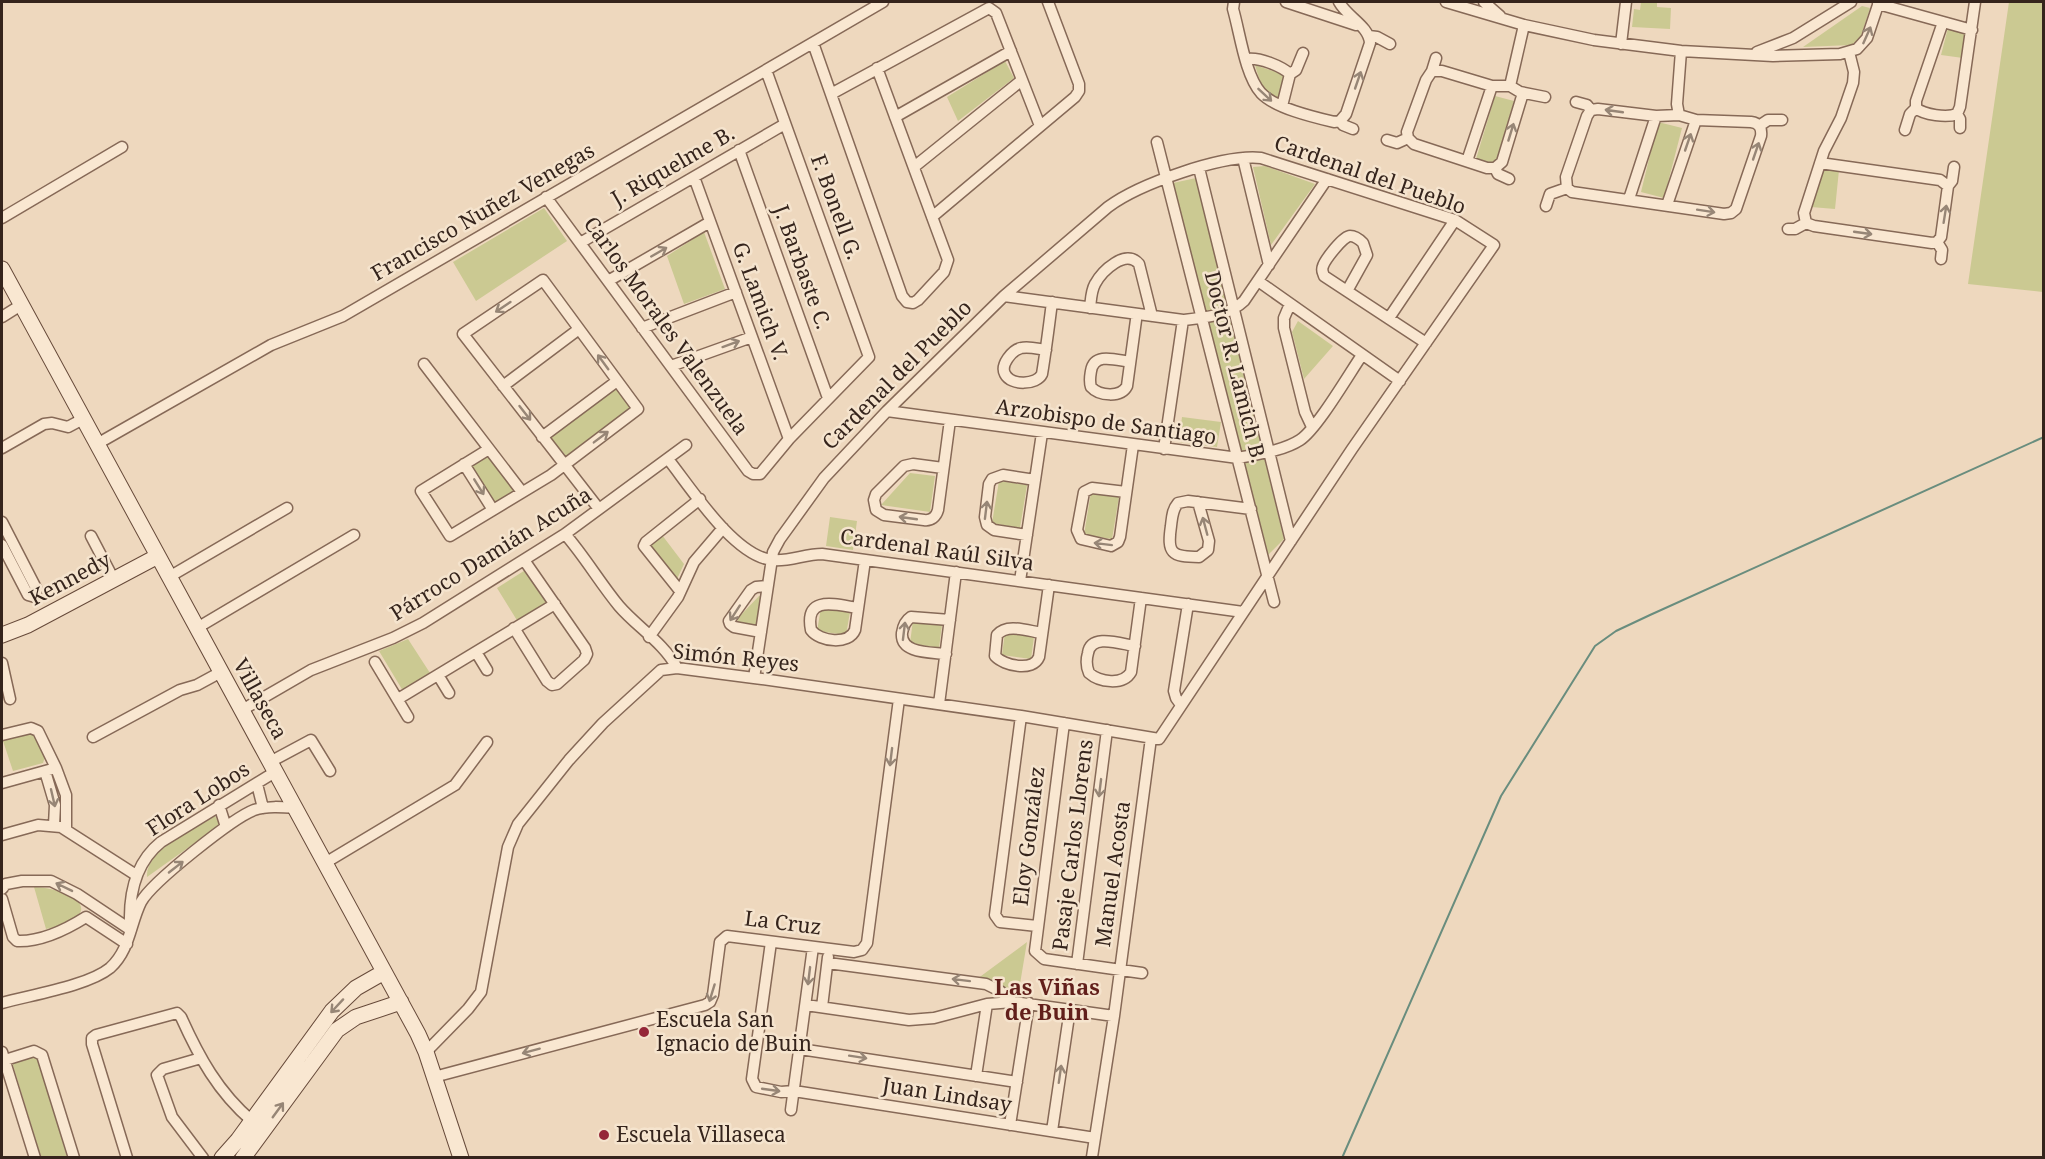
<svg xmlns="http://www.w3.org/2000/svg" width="2045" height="1159" viewBox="0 0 2045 1159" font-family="'Noto Serif',serif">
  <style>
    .green { fill: #cbc992 }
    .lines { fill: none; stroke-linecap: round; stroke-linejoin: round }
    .stream { stroke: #698d7e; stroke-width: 2 }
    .street-casing { stroke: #866957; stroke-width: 13 }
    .secondary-casing { stroke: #674a3a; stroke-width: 17 }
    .street { stroke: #f9e7d1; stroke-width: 10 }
    .secondary { stroke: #f9e7d1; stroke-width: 15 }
    .oneway { stroke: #978676 }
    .poi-dot { fill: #952738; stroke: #f5e4ce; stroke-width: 2 }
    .labels { text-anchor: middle; stroke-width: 5; stroke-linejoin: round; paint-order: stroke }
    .street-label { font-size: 21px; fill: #35241c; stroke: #f5e4ce }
    .poi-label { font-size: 21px; fill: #35241c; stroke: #f5e4ce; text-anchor: start }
    .neighbourhood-label { font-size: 22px; font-weight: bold; fill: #621f1b; stroke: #f5e4ce }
  </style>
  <rect width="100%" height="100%" fill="#eed8be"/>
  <path class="green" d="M1641,2H1657V7L1671,8L1670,29L1632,27L1634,9L1640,10Z
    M2009,2H2043V292L1968,284Z
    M1862,6L1870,8L1861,36L1852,45L1803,47Z
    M1948,28L1968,33L1963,58L1941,55Z
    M1005,61L1014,78L958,121L947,97Z
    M1255,65L1285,75L1279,98C1262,91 1260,82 1255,65Z
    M1495,96L1514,101L1495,165L1476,159Z
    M1658,122L1682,128L1664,198L1641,192Z
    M1265,166L1315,184L1271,245L1253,167Z
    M1823,168L1839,170L1835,209L1811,207Z
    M1196,178L1284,539L1268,555L1173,183Z
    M544,208L567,241L476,301L453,262Z
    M704,232L725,289L684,304L667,256Z
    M1298,321L1333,346L1304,379L1292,332Z
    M615,386L633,409L568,458L549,436Z
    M1182,417L1221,422L1217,447L1179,442Z
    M490,455L514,487V492L497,502L491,500L470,467L471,464Z
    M910,473L935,476L930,512L881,505Z
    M999,481L1027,485L1020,528L992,523Z
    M1091,492L1119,497L1112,539L1084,535Z
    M830,517L857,521L853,550L826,546Z
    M662,535L684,564L677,579L650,544Z
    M527,569L547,603L518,622L497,588Z
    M759,596H761L758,626L737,622L739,617Z
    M821,608L850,612L846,635L817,631Z
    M913,620L942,625L939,648L910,643Z
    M1005,632L1034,637L1031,659L1002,655Z
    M408,639L430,673L403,691L379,651Z
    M26,734L34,735L45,757L43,763L13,771L3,741Z
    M215,816L220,825L147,877C145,850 195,828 215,816Z
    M34,887C78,889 108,916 46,929Z
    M1027,942L1018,996L991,980L977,979Z
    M37,1054L67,1157H41L12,1062Z"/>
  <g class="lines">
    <path class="stream" d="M1342,1158L1501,796L1595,646L1616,631L1650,615L2044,437"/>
    <defs>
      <path id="street" d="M1234,2L1233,9C1240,33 1245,75 1261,93C1275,108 1313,117 1334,122L1340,121L1346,114L1370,43C1369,26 1347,17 1339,2
        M1286,2L1356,25
        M1446,2L1524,25L1594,40L1681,51L1773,56L1840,54L1857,49L1867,38L1879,2
        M1484,2L1500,16
        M1878,4L1972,30
        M1369,36L1377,37L1390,44
        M813,43L902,296L907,302L913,303L918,300L944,272L948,260L877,68
        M1621,44L1626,2
        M1757,52L1793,38L1851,2
        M1436,58L1432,71L1426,80L1407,132L1408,138L1414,144L1487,168H1495L1502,162L1523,93
        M1247,59C1259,57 1281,66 1290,74
        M1432,71H1442L1492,86H1510L1520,92L1545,97
        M1510,86L1524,25
        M831,94L989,8L996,13L1040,126
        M1576,102L1587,105L1591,110L1598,109L1656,116L1679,115L1696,120L1751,122C1759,123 1762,128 1761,136L1736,209L1731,213L1724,214L1572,192L1567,188L1566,177L1587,116L1591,110
        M1282,106L1290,74L1296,70L1303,53
        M1916,108C1924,115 1947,118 1957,114
        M1957,114L1960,107L1975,2
        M1957,114L1960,119V128
        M1679,115L1677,104L1681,51
        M895,117L1011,51
        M1340,121L1343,125L1353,129
        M1759,126L1768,120H1782
        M1905,130L1910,114L1916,108V101L1943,22
        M1387,140L1397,143L1408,138
        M1157,142L1274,602
        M739,150L828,398
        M1243,158L1269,265
        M1467,161L1492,86
        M1820,163L1940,180L1948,186
        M914,167L1022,80
        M1199,168L1291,541
        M1495,168L1498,174L1509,179
        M694,177L789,439
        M546,197L748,471L753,474H760L789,439L869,357L766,70
        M1629,199L1656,116
        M1667,205L1696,120
        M1546,206L1550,194L1567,188
        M932,217L1075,97L1079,91V84L1048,2
        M2,218L122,147
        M1806,223L1804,213L1824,151L1841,118L1853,83L1854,72L1849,52
        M1806,223L1814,226L1932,243L1937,242
        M1788,229H1795L1806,223
        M1937,242L1941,237L1948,186L1952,181L1954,167
        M1937,242L1942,250L1941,259
        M580,243L785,124
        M608,281L710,222
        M1258,281L1400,381
        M1347,291L1367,255L1363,243C1360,240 1355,236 1350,236C1343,236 1325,260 1323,266C1321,271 1323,272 1324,276L1426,343
        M1004,296L1183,320C1202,318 1229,316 1244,301L1327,179
        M1290,304L1284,318V328L1305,412L1312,427
        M1090,308C1091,300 1091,291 1095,284C1102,271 1126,248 1139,264L1152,316
        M2,317L21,305
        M1389,318L1455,220
        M642,328L736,292
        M1046,350C1038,349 1029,346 1021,348C1012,350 1000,365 1005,374C1011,386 1037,385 1042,374C1046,350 1049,326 1052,302
        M1130,362C1116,360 1094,352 1091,371C1090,377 1089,381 1091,387C1099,396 1121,398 1127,386L1136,320V314
        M424,364L522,492
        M671,366L752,337
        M503,386L579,329
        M887,411L1238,458C1257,454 1283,451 1300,440C1317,429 1349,374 1362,355
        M542,437L617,381
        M97,444L271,345L343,316L883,2
        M2,448L44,424L52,423L68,427L83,419
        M489,449L421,491L450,536L551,475L638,409L543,280L463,334L599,509
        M1164,449L1183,320
        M668,459C691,488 734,556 772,560C789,562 805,554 822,554L1243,612
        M464,464L493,510
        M943,468L913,464L904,466L876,494L874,500L876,510L884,515L924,520C931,521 936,517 938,510L950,420
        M1126,492L1092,488L1084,492L1077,530L1081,539L1111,546L1118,542L1120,537L1133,445
        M1198,502L1209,541L1208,550L1199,557C1171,557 1167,553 1171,526C1172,518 1172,510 1178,503L1188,501L1251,509
        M2,522L37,590L35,597L28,595L2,545
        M565,534C585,557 600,583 619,606C637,627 664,643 677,668
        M1027,535L994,530L987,525L985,517L989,484L992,479L1003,475L1035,480
        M91,536L114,580
        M169,577L287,508
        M1020,581L1042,433
        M680,591L644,546L646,542L700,499
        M858,608C837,605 804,594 811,630C820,642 849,645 855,630L865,560
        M197,628L354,535
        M514,628L547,681L552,685L557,684L584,660L587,654L585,648L524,560
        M761,632L734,627L730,624L729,621L751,590L756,587L767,586
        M1042,633C1028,631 1007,623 997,635L995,656C1004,666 1033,672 1039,657L1049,585
        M649,637L678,597L694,562L723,528
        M1135,646C1121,644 1091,633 1088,653C1086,660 1086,666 1089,673C1099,682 1123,686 1131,672L1141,598
        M476,652L487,670
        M946,654C931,652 900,654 902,633C903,626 905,621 911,617L950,620
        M375,662L408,717
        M2,663L10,699
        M438,675L449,693
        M398,699L555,604
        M939,704L956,572
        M1181,705L1176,698L1174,691L1188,604
        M242,710L311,670L393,638L423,623L565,534L686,445
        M1021,716L995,915L1000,922L1037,926
        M1064,723L1035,951L1044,959L1142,973
        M2,735L31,728L38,731L56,768L66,795V829
        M93,737L180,690L197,685L221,672
        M270,762L311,740L330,771
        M45,771L55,805L54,825
        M2,783L56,768
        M257,784L263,808
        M219,805L226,827
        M2,835L38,825L61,827L136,875
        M325,863L455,785L487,742
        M2,889L6,884L22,881H51L77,894L131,930
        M2,899L13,937L17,941C40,942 67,929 86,917L127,944
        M130,924C129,892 136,862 161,842L275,772
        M771,942L752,1079L756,1087L781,1092L794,1091L1095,1138
        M828,963L986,984L1000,991L1013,1002
        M1077,964L1107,730
        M2,1003C30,995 88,986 110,968C130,950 130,924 141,902C152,882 233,818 254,810C267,806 281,807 295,808
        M806,1005L909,1020L934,1018L987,1004L1013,1002L1114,1016
        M822,1007L828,957
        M800,1049L1017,1082
        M2,1052L35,1158
        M426,1052L468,1009L481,992L508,847L518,824L569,760L603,723L661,670L677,668L754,678L762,679L1021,716L1159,739L1352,449L1494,245L1455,220L1261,158C1223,154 1139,184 1108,207L1004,296L887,411L824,478L780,539L773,552L754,678
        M201,1058L163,1069L157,1075L172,1117L203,1158
        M2,1061L34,1051L42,1055L74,1158
        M976,1076L987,1004
        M434,1077L705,1005L710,1002L713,995L720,942L727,936L854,952L862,950L867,943L899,699
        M791,1110L813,947
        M1010,1125L1029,1003
        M1052,1131L1070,1009
        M1092,1157L1114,1016L1151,738
        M127,1158L92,1044V1038L96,1035L177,1013L181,1017C199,1057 218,1092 252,1121"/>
      <path id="secondary" d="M2,269L418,1034L426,1052L461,1158
        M2,635L28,625L158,556
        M222,1158L238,1140L332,1011L356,988L384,972
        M243,1158L337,1030L356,1017L401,1002"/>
    </defs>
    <use href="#street" class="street-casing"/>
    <use href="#secondary" class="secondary-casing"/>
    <use href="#street" class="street"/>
    <use href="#secondary" class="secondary"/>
  </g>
  <defs><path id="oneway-shaft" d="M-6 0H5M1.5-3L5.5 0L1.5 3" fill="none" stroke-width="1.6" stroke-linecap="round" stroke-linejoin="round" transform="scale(1.5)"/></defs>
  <g class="oneway">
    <use href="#oneway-shaft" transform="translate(1867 35) rotate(-66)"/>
    <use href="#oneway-shaft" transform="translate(1358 80) rotate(-71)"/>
    <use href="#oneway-shaft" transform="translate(1265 95) rotate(43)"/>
    <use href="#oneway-shaft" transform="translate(1614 111) rotate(-172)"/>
    <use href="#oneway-shaft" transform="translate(1511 132) rotate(-73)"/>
    <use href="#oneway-shaft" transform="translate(1688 142) rotate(-71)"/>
    <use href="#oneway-shaft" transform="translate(1756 151) rotate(-71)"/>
    <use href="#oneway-shaft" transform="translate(1706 211) rotate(9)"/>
    <use href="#oneway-shaft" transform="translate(1945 214) rotate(-81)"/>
    <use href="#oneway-shaft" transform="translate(1863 233) rotate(8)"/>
    <use href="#oneway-shaft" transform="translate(659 252) rotate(-30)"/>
    <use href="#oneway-shaft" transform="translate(503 307) rotate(146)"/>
    <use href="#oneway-shaft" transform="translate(731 344) rotate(-20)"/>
    <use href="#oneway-shaft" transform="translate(603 362) rotate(-126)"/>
    <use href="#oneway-shaft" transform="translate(525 413) rotate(52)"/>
    <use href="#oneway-shaft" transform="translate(601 437) rotate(-37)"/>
    <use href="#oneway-shaft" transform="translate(479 487) rotate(58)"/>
    <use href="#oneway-shaft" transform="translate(986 510) rotate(-83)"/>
    <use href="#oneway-shaft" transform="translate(908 518) rotate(-172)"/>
    <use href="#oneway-shaft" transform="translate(1205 526) rotate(-105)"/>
    <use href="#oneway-shaft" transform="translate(1103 544) rotate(-173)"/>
    <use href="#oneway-shaft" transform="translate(735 613) rotate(123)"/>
    <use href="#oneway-shaft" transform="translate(904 631) rotate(-83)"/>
    <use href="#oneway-shaft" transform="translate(891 757) rotate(97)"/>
    <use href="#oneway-shaft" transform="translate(1100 788) rotate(97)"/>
    <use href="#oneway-shaft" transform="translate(53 798) rotate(77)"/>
    <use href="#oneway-shaft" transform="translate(176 867) rotate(-38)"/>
    <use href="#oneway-shaft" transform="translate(64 887) rotate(-154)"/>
    <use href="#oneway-shaft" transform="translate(809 976) rotate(97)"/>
    <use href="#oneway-shaft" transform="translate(961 980) rotate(-173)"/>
    <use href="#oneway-shaft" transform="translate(712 993) rotate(107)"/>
    <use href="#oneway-shaft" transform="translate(337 1006) rotate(133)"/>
    <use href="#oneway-shaft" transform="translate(531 1051) rotate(165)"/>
    <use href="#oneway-shaft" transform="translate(858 1057) rotate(9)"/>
    <use href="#oneway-shaft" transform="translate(1060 1074) rotate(-82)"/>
    <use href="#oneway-shaft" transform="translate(771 1090) rotate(8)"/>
    <use href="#oneway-shaft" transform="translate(278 1110) rotate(-54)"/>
  </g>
  <g class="poi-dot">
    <circle cx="644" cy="1032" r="6"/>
    <circle cx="604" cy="1135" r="6"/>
  </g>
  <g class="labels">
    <g class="street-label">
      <text transform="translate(673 166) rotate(-30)" y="7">J. Riquelme B.</text>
      <text transform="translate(1370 175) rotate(19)" y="7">Cardenal del Pueblo</text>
      <text transform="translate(836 207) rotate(70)" y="7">F. Bonell G.</text>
      <text transform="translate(483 212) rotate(-30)" y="7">Francisco Nuñez Venegas</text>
      <text transform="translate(802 267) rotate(70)" y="7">J. Barbaste C.</text>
      <text transform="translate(760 301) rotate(70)" y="7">G. Lamich V.</text>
      <text transform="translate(666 326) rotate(54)" y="7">Carlos Morales Valenzuela</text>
      <text transform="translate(1235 367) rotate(76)" y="7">Doctor R. Lamich B.</text>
      <text transform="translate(897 375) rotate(-45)" y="7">Cardenal del Pueblo</text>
      <text transform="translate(1106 422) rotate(8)" y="7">Arzobispo de Santiago</text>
      <text transform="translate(937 550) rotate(8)" y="7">Cardenal Raúl Silva</text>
      <text transform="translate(491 554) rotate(-32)" y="7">Párroco Damián Acuña</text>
      <text transform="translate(70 579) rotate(-28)" y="7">Kennedy</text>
      <text transform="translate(736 658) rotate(6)" y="7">Simón Reyes</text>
      <text transform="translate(260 699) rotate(61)" y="7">Villaseca</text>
      <text transform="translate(198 799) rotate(-33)" y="7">Flora Lobos</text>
      <text transform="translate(1029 836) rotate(-83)" y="7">Eloy González</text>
      <text transform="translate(1073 845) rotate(-83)" y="7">Pasaje Carlos Llorens</text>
      <text transform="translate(1113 874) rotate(-82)" y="7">Manuel Acosta</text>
      <text transform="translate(783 923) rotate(7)" y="7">La Cruz</text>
      <text transform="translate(947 1095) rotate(9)" y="7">Juan Lindsay</text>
    </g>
    <g class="poi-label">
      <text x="656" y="1027">Escuela San<tspan x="656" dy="24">Ignacio de Buin</tspan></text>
      <text x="616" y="1142">Escuela Villaseca</text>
    </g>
    <g class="neighbourhood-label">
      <text x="1047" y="995">Las Viñas<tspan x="1047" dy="25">de Buin</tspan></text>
    </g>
  </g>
  <rect width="2045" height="1159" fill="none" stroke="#35241c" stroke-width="6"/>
</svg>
